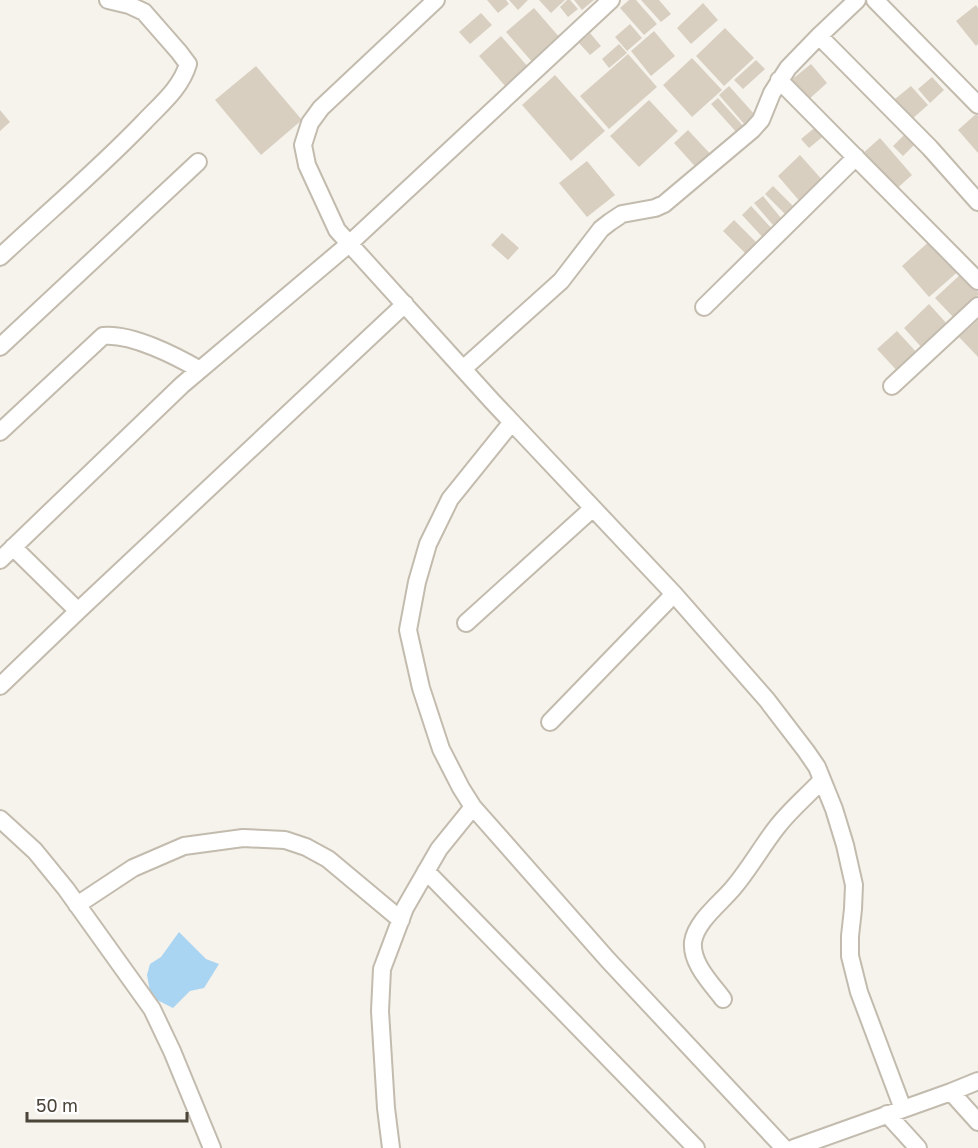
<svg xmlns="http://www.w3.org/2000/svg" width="978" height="1148" viewBox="0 0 978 1148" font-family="'Golos Text',sans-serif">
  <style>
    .water { fill: #a9d4f2 }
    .building { fill: #d8cfc1 }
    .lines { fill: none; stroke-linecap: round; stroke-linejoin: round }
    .minor-casing { stroke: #c2bbae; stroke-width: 20 }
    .minor { stroke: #fff; stroke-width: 16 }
  </style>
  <rect width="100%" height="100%" fill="#f6f3ec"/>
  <path class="water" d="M179,932L206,959L219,964L204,988L190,991L173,1008L151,997L147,975L150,964L161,957Z"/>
  <path class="building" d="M487,0H506L509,4L498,13Z
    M509,0H528L518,10Z
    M539,0H565L551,13Z
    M567,0H570L578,9L568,17L560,7Z
    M574,0H594L582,10Z
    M629,0H636L657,24L644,35L620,8Z
    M641,0H659L671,14L661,22Z
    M703,3L718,20L691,44L677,28Z
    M976,5L978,8V44L976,46L956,21Z
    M534,8L561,39L533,63L506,32Z
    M481,13L492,25L470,44L459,32Z
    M630,24L642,38L627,51L615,37Z
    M725,28L754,58L724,86L696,56Z
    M654,31L675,56L651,76L631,51Z
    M590,33L601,46L590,55L579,43Z
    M501,36L529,68L506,87L479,56Z
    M619,44L627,53L609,68L602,59Z
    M628,54L657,87L609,129L580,96Z
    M692,58L722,90L692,117L663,85Z
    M756,60L765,69L743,89L734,80Z
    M811,64L827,83L807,101L790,81Z
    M256,66L302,120L261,155L215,100Z
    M555,75L605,131L571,161L522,105Z
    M932,77L944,90L930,103L918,89Z
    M729,86L756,116L745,125L719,95Z
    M911,86L928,105L912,119L895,99Z
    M718,98L745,128L738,134L711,104Z
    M649,100L678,131L639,167L610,136Z
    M0,110L10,122L0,131Z
    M976,114L978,116V153L958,130Z
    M818,125L826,134L809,148L801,139Z
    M688,130L715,159L701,173L674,143Z
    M905,134L915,144L903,156L893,146Z
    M880,138L912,175L894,191L862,154Z
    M800,155L825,183L802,204L778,176Z
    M587,161L615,195L587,217L559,183Z
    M773,186L795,208L787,216L765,194Z
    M763,196L781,218L773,225L754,203Z
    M751,206L775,232L766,241L742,215Z
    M734,220L760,246L749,257L723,231Z
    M502,233L519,248L508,260L491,245Z
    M933,238L961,269L929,297L902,266Z
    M961,274L978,292V295L954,318L935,298Z
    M929,304L948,325L923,349L904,328Z
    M978,320V357L959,337Z
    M897,331L919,355L899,373L877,349Z"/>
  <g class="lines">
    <defs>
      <path id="minor" d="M436,0L321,108L310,123L303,145L307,165L337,230L492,401L674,594L767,700L806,751L817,767L834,809L845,845L854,885L853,909L850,936V956L859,992L903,1109
        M875,0L978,105
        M819,36L930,148L978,202
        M779,80L978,281
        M0,257C48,212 99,169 144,122C161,104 181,88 188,64L179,52L144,12L129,5L108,0
        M704,307L856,157
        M0,347L198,162
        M463,369L561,281L601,229L610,222L622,214L655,208L664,204L752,130L761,120L772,93L788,68L819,36L857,0
        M892,386L978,306
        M512,422L450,499L428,544L417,582L408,630L421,688L441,749L461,788L473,807L608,960L784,1148
        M0,432L103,336C131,333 176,356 200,370
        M13,547L78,611
        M0,560L182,385L349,244L611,0
        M466,623L593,508
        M0,686L78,611L405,304
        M550,722L674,594
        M0,819L35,851L66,889L152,1009L172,1051L212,1148
        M426,871L696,1148
        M77,905L133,868L184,846L243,838L285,840L306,847L328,859L401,920
        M723,999C711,983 691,963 693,942C696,921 721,903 734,887C750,868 762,846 777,827C790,810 807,796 822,780
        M951,1092L978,1122
        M887,1114L918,1148
        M391,1148L386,1108L380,1011L382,969L405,908L439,849L473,807
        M794,1148L951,1092L978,1081"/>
    </defs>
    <use href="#minor" class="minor-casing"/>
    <use href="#minor" class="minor"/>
  </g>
  <path d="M27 1112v9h160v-9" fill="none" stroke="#4b4439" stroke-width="3"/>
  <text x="36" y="1112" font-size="18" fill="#4b4439" stroke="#ffffff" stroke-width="4.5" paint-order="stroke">50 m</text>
</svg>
